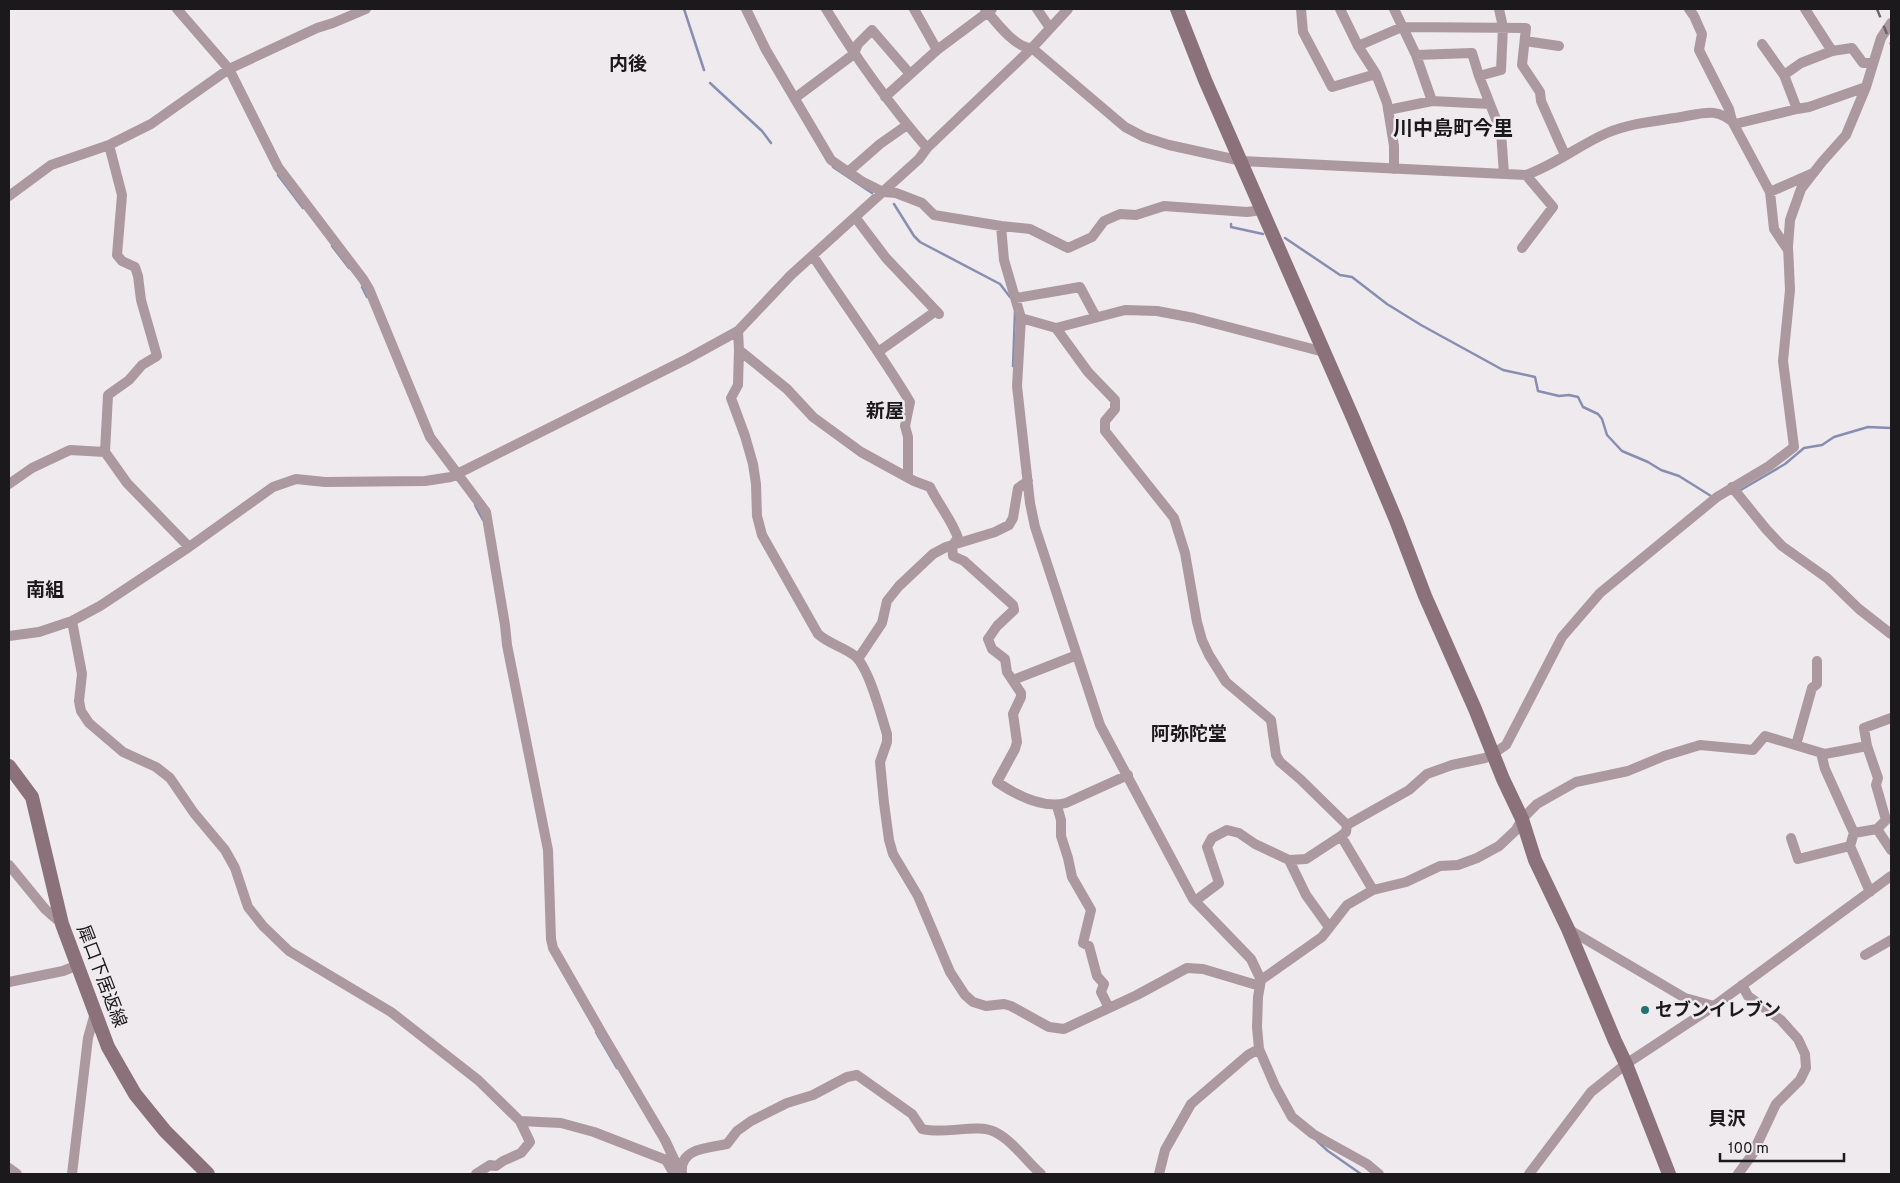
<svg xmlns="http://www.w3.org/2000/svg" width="1900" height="1183" viewBox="0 0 1900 1183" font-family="Overpass,'Noto Sans JP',sans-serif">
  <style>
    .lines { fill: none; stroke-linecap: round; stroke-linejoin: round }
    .stream { stroke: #878eb0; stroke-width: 2.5 }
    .street { stroke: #ab999f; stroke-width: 10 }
    .secondary { stroke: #8b717a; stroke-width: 14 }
    .rail { stroke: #6b676a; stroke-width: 2.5; stroke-dasharray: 9 9; stroke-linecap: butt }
    .poi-dot { fill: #257072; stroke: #efeaee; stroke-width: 2 }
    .labels { text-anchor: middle; stroke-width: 5; stroke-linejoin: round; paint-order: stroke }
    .street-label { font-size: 18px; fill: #1b191b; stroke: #efeaee }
    .poi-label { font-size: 18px; font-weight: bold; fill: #1b191b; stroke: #efeaee; text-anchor: start }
    .neighbourhood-label { font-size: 19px; font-weight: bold; fill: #1b191b; stroke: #efeaee }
    .quarter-label { font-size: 20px; font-weight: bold; fill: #1b191b; stroke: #efeaee }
  </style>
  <rect width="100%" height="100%" fill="#efeaee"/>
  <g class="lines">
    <path class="stream" d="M684,9L704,70
      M710,83L762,131L771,143
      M833,167L872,193
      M278,175L303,208
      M894,204L914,236L920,242L1000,284L1010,297
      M1231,224V227L1263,234
      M1285,238L1340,275L1352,277L1387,304L1421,325L1503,370L1535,377L1538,391L1559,396L1569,395L1578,397L1583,407L1598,414L1602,419L1607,435L1622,451L1648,462L1661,470L1679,476L1711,496
      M332,246L349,268
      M362,287L367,297
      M1013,366L1015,312
      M1739,491L1785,464L1804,448L1822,445L1834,437L1868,427L1891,428
      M475,505L483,520
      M596,1032L617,1068
      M1317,1141L1328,1151L1361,1174"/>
    <path class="street" d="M177,9L229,69L278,167L363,279L369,289L430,437L486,512L505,625L507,645L548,850L551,939L553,948L604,1037L665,1140L681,1174
      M746,9L766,50L831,160L863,182L883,192L896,193L922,203L934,215L1001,226L1030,229L1068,248L1092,237L1104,221L1120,214L1136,215L1164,206L1247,212L1262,210
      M826,9C856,58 889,104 927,148
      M914,9L937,50
      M985,9C995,21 1016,49 1032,48L1125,127L1144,137L1169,145L1242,161L1526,175C1555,165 1579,145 1607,133C1631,123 1656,121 1681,117C1704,113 1717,107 1735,124L1797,109L1784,75L1801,63L1832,51L1805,9
      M1037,9L1050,28
      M1301,9L1303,32L1332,87L1376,74
      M1340,9L1358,46L1376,74L1387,103L1394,146V169
      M1394,9L1416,55L1432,101L1490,104
      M1499,9L1503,27L1501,70L1479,76L1501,132L1504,174
      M1689,9L1694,16L1702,34L1699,50L1729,109L1732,121L1770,192L1813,173
      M1525,41L1559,46
      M1762,44L1784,75
      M1358,46L1402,27L1526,28L1522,65L1540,92L1541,101L1565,155
      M1832,51L1852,48L1863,63H1872
      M1416,55L1472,53L1479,76
      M885,97L937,50L992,9
      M795,98L854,54L858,44L872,30L910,74
      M1797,109L1809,107L1866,87L1881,38L1891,23
      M1388,110L1432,101
      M848,172L880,144L907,125
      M1770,192L1774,229L1788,250
      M9,196L51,165L109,145L151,124L229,69L317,28L333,23L366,9
      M855,217L886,258L939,314
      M1001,226L1004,260L1021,318L1017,386L1030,503L1035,527L1100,725L1193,899L1251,959L1261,980L1258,997L1257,1027L1259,1049L1275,1086L1292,1117L1313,1134L1367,1164L1379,1174
      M1522,248L1553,207L1526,175
      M813,256C845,305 880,352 910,402L905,426L908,437V476
      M1016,298L1080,287L1096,317
      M1021,318L1056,328L1125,310L1157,311L1194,318L1324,352
      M1056,328L1088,372L1115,400V409L1105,421V431L1174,518L1185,553L1197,622L1202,640L1209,655L1226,682L1271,720L1276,755L1280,762L1300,779L1347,825
      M738,331L739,350L738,385L731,398L745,436L753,464L756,484L757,516L762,535L818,634C829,644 844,647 855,656C869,668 881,715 887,734V742L880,762L884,803L889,840L893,854L918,896L950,972L965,995L973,1002L986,1006L1004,1004L1011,1006L1049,1027L1064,1029L1137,995L1187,968L1203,969L1260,986
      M739,350L787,389L813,417L861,452L914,481L930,487C938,504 952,520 958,538L952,546L953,556L964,561L1013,605L1014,610L997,626L988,639L992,649L1005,659L1007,672L1021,693V697L1013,714L1017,742L1015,749L997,782C1016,795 1043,809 1066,803L1128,775
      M878,352L936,311
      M105,452L127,483L189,547
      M9,484L32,468L70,450L105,452L108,395L129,380L142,365L157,356L141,300L138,276L135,267L122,261L117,255L122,195L109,145
      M1732,487L1766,529L1782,546L1827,578L1859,609L1891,634
      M72,621L82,674L79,701L81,711L89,723L123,752L156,767L170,778L194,813L225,850L235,868L248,907L263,926L289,951L391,1012L478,1080L520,1121L530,1142L521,1153L503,1161L496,1166L490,1165L476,1174
      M9,636L39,632L72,621L100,606L189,547L273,487L296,479L325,482L425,481L451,477L687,359L738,331L791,275L919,159L927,148L1032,48L1068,9
      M858,659L882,623L887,601L899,586L933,554L946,547L995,532L1009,525L1013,518L1018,488L1028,481
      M1013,680L1077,655
      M1796,745L1812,688L1817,684V661
      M1821,753L1825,769L1854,833L1850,846L1870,892
      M1057,806L1061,820V836L1068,858L1072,877L1091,910L1083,943L1089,946L1097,976L1104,984L1101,992L1109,1008
      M1877,829L1891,850
      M1854,833L1877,829L1886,820L1876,785L1878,778L1867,746
      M1791,838L1798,859L1850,846
      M9,865L45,909L62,924
      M1373,890L1341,836L1346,832L1347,825L1409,790L1427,774L1452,765L1485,758L1493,754L1506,745L1562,637L1600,593L1717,497L1769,466L1794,447L1783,361L1790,290L1788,246L1790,220L1801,189L1822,162L1846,135L1866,87
      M1195,901L1219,883L1207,847L1212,838L1227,830L1239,833L1255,844L1289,860
      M1329,927L1306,895L1289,860L1306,859L1341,836
      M1568,929L1685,998L1714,1006
      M1865,955L1891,940
      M1261,980L1322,937L1347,905L1373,890L1406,882L1440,866L1458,865L1477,858L1499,846L1516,830L1522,819L1537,804L1576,782L1628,771L1664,756L1700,745L1753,750L1765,736L1825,754L1867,746L1864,728L1891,718
      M9,982L63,971L78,965
      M520,1121L561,1123L594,1132L666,1160L674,1174
      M9,1168L17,1174
      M682,1173C679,1148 708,1148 727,1144L737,1131L751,1121L787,1103L813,1095L847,1077L857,1075L912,1114L922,1129C943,1135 978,1123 995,1132C1013,1141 1026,1161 1041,1174
      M72,1174L88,1038L95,1013
      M1159,1174L1165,1150L1191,1104L1248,1055L1259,1049
      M1529,1174L1591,1092L1626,1064L1714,1006L1891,876
      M1738,1174L1752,1155L1776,1104L1800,1080L1806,1068L1805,1054L1798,1039L1781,1020L1748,996L1742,985"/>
    <path class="secondary" d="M1177,9L1205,80L1353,418L1396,520L1425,596L1475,709L1503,779L1522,819L1535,860L1568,929L1615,1041L1626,1064L1669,1174
      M9,766L32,797L62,924L108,1047L135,1094L165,1131L208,1174"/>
    <path class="rail" d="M1877,9L1891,44"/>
  </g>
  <circle class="poi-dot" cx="1645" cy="1010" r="5"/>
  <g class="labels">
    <g class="street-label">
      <text transform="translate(102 976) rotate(69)" y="6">犀口下居返線</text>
    </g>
    <g class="poi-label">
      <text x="1655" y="1016">セブンイレブン</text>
    </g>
    <g class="neighbourhood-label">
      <text x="628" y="70">内後</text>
      <text x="885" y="417">新屋</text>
      <text x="45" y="596">南組</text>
      <text x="1189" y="740">阿弥陀堂</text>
      <text x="1727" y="1125">貝沢</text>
    </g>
    <g class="quarter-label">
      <text x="1453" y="135">川中島町今里</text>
    </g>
  </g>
  <rect width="1900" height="1183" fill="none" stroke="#1b191b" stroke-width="20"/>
  <path d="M1720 1153v8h124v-8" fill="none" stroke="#1b191b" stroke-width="2.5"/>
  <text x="1728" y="1153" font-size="15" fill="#1b191b" stroke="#efeaee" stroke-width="4" paint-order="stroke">100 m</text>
</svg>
